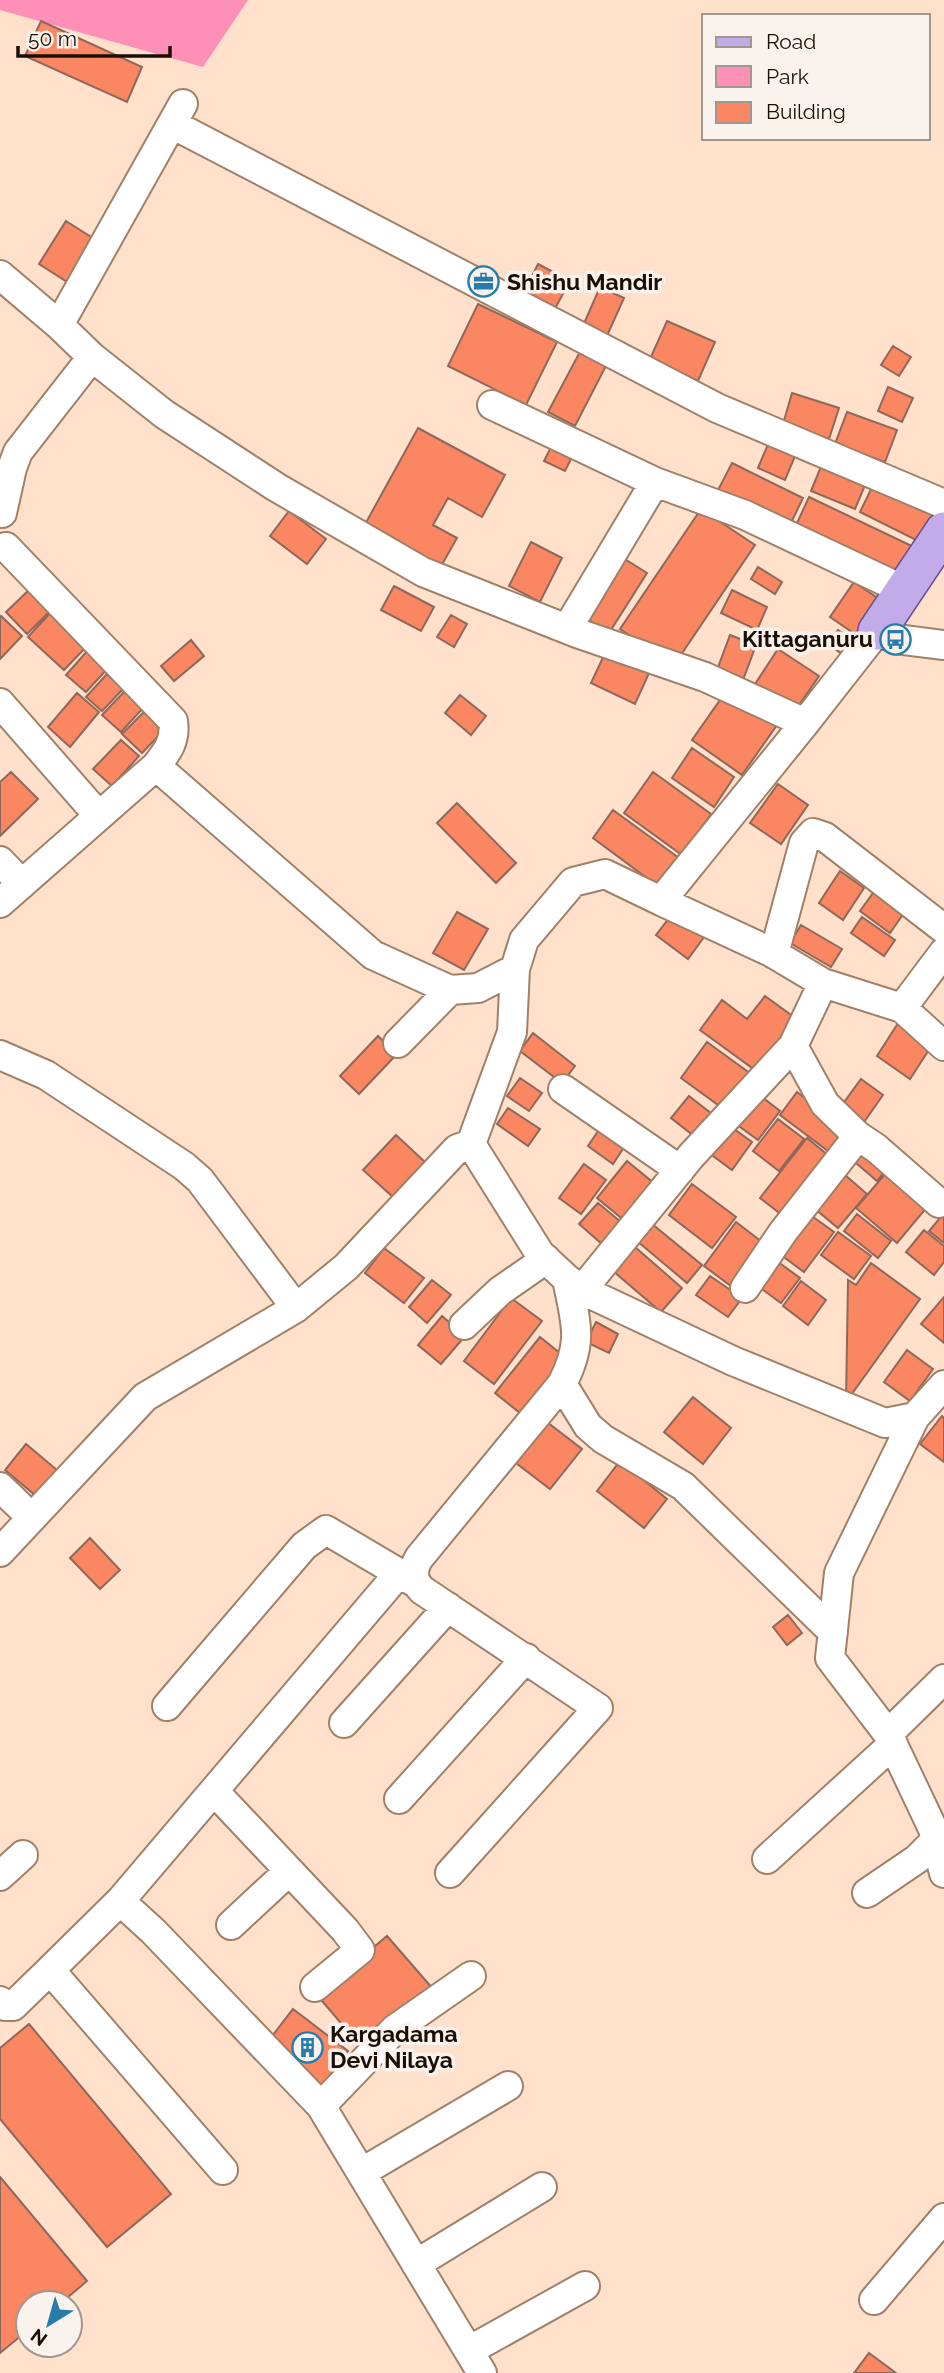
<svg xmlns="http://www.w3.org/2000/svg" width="944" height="2373" viewBox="0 0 944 2373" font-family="Raleway,sans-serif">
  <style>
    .green { fill: #fe8fb7 }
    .building { fill: #fb8662; stroke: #8f685c; stroke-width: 2 }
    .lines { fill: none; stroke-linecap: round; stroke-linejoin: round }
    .minor-casing { stroke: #a18068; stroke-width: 32 }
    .major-casing { stroke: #6b5090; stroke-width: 40 }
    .minor { stroke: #fff; stroke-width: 28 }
    .major { stroke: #c1abe9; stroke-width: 37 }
    .labels { text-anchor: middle; stroke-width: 7; stroke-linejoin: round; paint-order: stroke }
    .poi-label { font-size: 23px; font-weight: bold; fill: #1a0e05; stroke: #faf2ed; text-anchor: start }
  </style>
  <rect width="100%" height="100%" fill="#fee0cb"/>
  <path class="green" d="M0,0H248L203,67L0,10Z"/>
  <path class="building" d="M41,21L142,67L127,102L25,56Z
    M66,221L99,242L72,285L39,264Z
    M538,264L570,281L551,316L520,300Z
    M600,287L624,298L606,338L582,328Z
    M478,304L557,342L526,405L448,366Z
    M667,321L715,342L698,381L650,359Z
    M583,346L609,360L575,426L548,412Z
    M893,346L911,357L899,376L881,365Z
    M888,387L913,398L902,422L878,411Z
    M792,393L839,408L829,439L783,424Z
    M847,412L897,430L885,462L835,444Z
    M418,428L505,475L482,517L448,498L433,525L457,538L439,570L363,528Z
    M771,437L798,449L785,480L758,468Z
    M553,443L574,453L565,471L544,461Z
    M824,459L868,478L855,509L811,491Z
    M732,463L803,498L789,527L717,492Z
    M877,477L937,506L920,542L860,512Z
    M809,497L918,549L900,586L792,534Z
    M701,509L755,545L674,665L620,629Z
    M289,511L326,539L307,564L270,536Z
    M531,542L562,558L540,602L509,586Z
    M620,556L647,573L609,633L582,615Z
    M758,567L782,582L775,594L751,579Z
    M854,582L879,599L855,634L830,617Z
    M394,586L434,607L421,631L381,610Z
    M30,589L51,610L27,634L6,612Z
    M732,590L767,607L757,630L721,613Z
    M52,611L88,645L64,670L28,637Z
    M451,615L467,624L454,647L437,637Z
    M1,616L22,636L0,659V617Z
    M838,630L855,641L845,656L829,645Z
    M730,635L756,645L743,680L717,670Z
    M191,640L204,656L174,681L161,666Z
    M89,649L109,667L86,692L66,675Z
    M778,649L819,676L795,711L755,684Z
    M606,651L650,671L635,704L591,683Z
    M107,674L123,689L102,711L86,697Z
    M126,690L144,707L121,732L102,715Z
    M727,690L777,725L742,775L692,740Z
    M77,693L99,712L70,747L48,727Z
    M460,695L486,716L471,735L445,713Z
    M147,709L166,728L142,753L122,734Z
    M121,740L139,756L112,786L93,769Z
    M692,748L734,777L714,807L672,778Z
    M11,772L38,799L0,836V782Z
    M653,772L711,814L682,855L624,813Z
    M778,784L808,805L781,844L750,823Z
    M457,803L516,863L496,883L437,823Z
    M613,810L679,858L659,887L593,838Z
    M840,871L864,888L843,920L819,903Z
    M876,889L906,910L890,933L860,911Z
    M676,909L707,933L688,959L656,935Z
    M457,912L488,929L464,970L433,953Z
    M862,917L895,940L884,956L851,933Z
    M801,925L842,949L831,967L790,943Z
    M765,996L798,1020L759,1073L700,1030L722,1000L747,1019Z
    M902,1017L934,1042L910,1079L877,1056Z
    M533,1033L575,1066L562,1083L520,1051Z
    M378,1036L397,1054L359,1094L340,1076Z
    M707,1042L751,1074L725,1110L681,1078Z
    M520,1078L542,1093L529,1111L507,1096Z
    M861,1079L883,1095L864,1122L842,1105Z
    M797,1092L845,1128L828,1151L780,1115Z
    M758,1094L780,1111L758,1140L736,1124Z
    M689,1096L721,1121L703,1143L671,1118Z
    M508,1108L540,1129L528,1146L497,1124Z
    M778,1119L804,1139L779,1171L753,1151Z
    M605,1121L630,1138L613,1164L588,1146Z
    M730,1126L752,1142L732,1170L709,1153Z
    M396,1135L425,1162L393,1197L363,1170Z
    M807,1138L829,1156L782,1215L760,1198Z
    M863,1141L890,1164L877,1181L849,1157Z
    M627,1161L655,1184L625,1221L597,1198Z
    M584,1164L606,1180L581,1214L559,1198Z
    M892,1166L933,1200L897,1243L856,1208Z
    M837,1168L867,1194L838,1228L808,1203Z
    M692,1184L736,1217L712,1248L669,1215Z
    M598,1203L621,1222L602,1244L579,1224Z
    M802,1209L834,1232L804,1272L773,1249Z
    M944,1213V1243L929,1231Z
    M857,1214L891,1241L878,1258L844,1231Z
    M646,1219L702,1265L687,1283L631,1236Z
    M736,1222L771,1249L739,1292L704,1266Z
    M924,1230L944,1246V1262L934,1275L906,1252Z
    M838,1232L871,1256L854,1279L821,1255Z
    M627,1240L682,1288L661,1312L606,1265Z
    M384,1248L424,1278L404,1303L365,1273Z
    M774,1259L800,1278L781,1303L755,1284Z
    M871,1263L920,1299L846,1402L848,1280L856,1285Z
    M710,1276L742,1298L728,1317L696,1295Z
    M432,1280L451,1295L427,1323L409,1307Z
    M801,1281L826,1300L808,1325L783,1306Z
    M944,1297V1343L921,1324Z
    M511,1298L542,1321L494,1384L464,1361Z
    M442,1316L465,1336L441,1364L418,1345Z
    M596,1322L618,1334L609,1353L586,1342Z
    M540,1337L566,1358L520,1413L495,1393Z
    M907,1350L933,1369L910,1401L884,1382Z
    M693,1397L731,1428L703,1464L664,1432Z
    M942,1416L944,1418V1462L920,1444Z
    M547,1422L582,1449L550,1489L516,1463Z
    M26,1444L63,1475L41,1500L5,1470Z
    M620,1461L667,1499L644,1528L597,1491Z
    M90,1538L120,1570L100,1589L70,1558Z
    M788,1615L802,1633L787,1645L773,1627Z
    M387,1936L433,1989L363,2049L317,1995Z
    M293,2009L348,2051L322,2086L266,2044Z
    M29,2024L171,2194L107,2247L0,2119V2048Z
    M0,2177L87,2281L61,2303H28V2330L0,2353Z
    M869,2353L896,2373H854Z"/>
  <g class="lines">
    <defs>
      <path id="minor" d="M172,124L717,408L944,504
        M0,275L59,325L92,357L164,414L276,487L423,572L577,633L705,677L805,723
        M59,325L183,104
        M492,405L655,482L745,515L904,590
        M2,513L12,468L18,452L92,357
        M6,547L173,721C176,740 168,751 156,766
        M567,629L655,482
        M0,703L99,816
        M0,861L22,884
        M661,901L771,952L823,983L902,1008L944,1046
        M0,903L156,766L373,955L450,990L478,988L515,969
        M774,954L804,843L813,833L825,837L944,929
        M902,1008L944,952
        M398,1043L450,990
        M793,1046L825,1104L858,1136L876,1148L939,1203
        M0,1055L46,1075L184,1166L200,1180L296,1308
        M563,1089L680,1170
        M471,1144L512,1032L515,969L524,940L573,882L605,874L661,901L805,723L877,631L896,639L944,645
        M471,1144L540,1254L567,1279L582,1290L733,1361L885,1423L915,1417L944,1385
        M745,1288L783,1232L858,1136
        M582,1290L691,1156L793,1046L823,983
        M464,1325L500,1291L546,1259
        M562,1384L588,1426L603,1439L683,1486L833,1632
        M915,1417L839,1573L830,1658L888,1734L933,1829L944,1873
        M0,1487L31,1517
        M0,1552L145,1397L296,1308L346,1267L457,1149L471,1144
        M399,1573L120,1901L153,1931L321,2106L482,2373
        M167,1706L304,1546L326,1530L414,1582
        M344,1723L448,1607
        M888,1734L944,1679
        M214,1791L345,1930L360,1950L315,1987
        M399,1799L526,1658
        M767,1859L893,1744
        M450,1873L598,1708L422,1590C412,1580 412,1570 419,1558L562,1384C584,1341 576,1324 567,1279
        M0,1876L23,1855
        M867,1893L917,1859L936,1840
        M120,1901L50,1970L223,2170
        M231,1925L289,1871
        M0,2001L5,2006H13L50,1970
        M321,2106L395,2029L471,1976
        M362,2172L508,2086
        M416,2264L542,2187
        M874,2300L944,2218
        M470,2350L585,2286"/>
      <path id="major" d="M877,631L944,531"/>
    </defs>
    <use href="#minor" class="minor-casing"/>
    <use href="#major" class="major-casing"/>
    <use href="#minor" class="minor"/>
    <use href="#major" class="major"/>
  </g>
  <defs>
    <symbol id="office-ring" viewBox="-11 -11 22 22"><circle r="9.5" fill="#faf2ed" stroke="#267cab" stroke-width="1.5"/><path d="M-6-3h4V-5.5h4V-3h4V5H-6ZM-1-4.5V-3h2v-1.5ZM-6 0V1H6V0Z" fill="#267cab"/></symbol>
    <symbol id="bus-ring" viewBox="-11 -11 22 22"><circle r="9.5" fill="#faf2ed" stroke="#267cab" stroke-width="1.5"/><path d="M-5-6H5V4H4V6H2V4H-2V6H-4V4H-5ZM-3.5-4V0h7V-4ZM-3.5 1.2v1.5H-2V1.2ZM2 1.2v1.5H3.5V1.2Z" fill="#267cab"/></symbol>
    <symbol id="building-ring" viewBox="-11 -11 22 22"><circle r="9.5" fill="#faf2ed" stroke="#267cab" stroke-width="1.5"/><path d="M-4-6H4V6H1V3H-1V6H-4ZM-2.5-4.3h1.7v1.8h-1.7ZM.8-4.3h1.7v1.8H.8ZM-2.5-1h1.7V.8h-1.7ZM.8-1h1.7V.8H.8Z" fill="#267cab"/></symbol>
  </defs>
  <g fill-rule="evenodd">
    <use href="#office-ring" x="466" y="264" width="35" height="35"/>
    <use href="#bus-ring" x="878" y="622" width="35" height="35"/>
    <use href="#building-ring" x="290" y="2030" width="35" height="35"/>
  </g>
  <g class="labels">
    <g class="poi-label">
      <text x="507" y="290">Shishu Mandir</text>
      <text x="873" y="647" text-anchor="end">Kittaganuru</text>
      <text x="330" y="2042">Kargadama<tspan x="330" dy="26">Devi Nilaya</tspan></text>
    </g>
  </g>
  <rect x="702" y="14" width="228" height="126" fill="#faf2ed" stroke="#a09790" stroke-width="2"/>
  <rect x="716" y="37" width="35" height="10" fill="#c1abe9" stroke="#a09790" stroke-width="2"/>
  <text x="766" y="49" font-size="21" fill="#1a0e05">Road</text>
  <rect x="716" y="66" width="35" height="21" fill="#fe8fb7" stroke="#a09790" stroke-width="2"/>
  <text x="766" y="84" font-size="21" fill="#1a0e05">Park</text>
  <rect x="716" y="102" width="35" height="21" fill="#fb8662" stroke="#a09790" stroke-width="2"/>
  <text x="766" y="119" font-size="21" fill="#1a0e05">Building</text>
  <g transform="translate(49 2324) rotate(217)"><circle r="33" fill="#faf2ed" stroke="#a09790" stroke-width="2"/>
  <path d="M0-5L12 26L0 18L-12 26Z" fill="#267cab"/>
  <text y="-10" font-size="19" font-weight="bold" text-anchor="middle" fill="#1a0e05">N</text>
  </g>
  <path d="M18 46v10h152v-10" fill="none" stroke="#1a0e05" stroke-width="3.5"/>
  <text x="28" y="46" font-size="21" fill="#1a0e05" stroke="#faf2ed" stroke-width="5" paint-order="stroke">50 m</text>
</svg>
